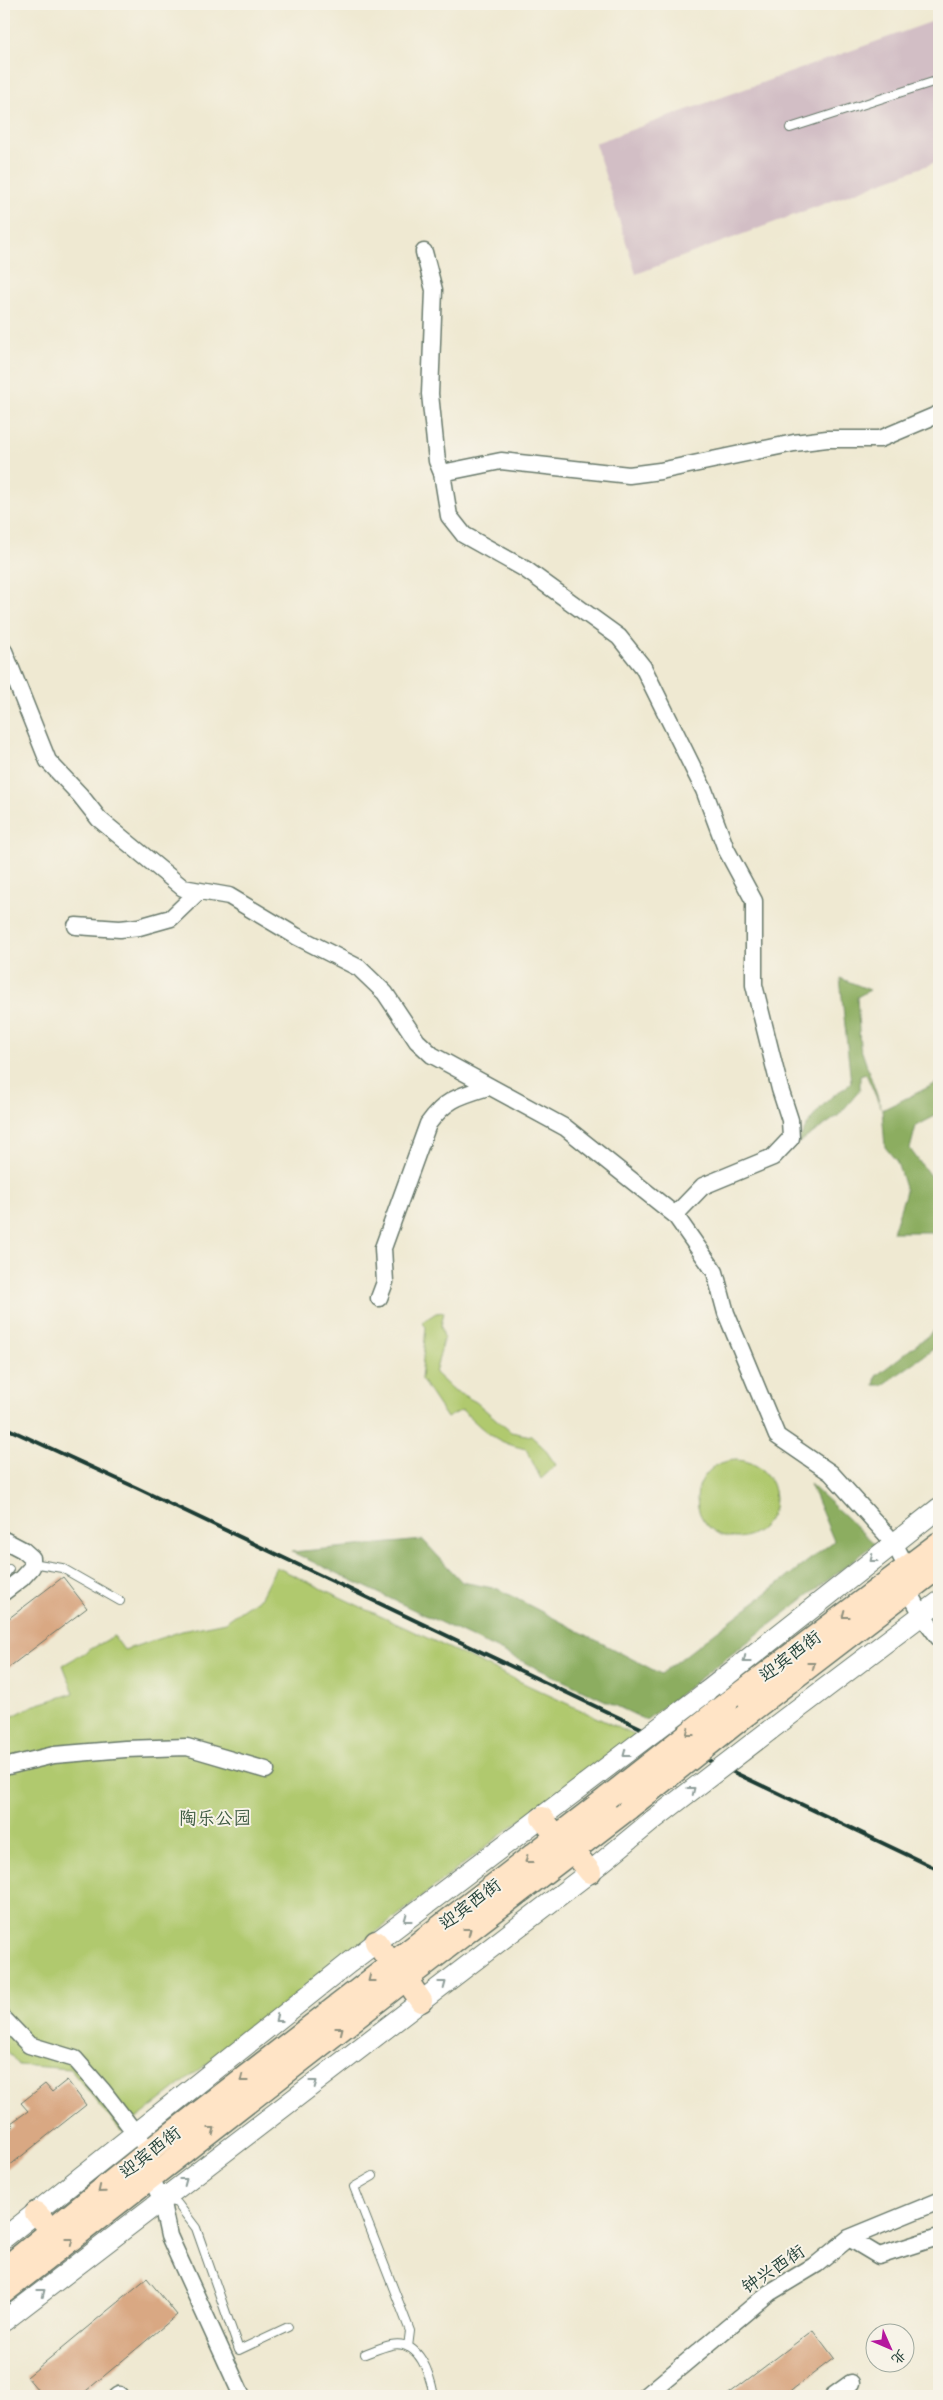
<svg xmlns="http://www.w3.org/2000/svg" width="943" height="2400" viewBox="0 0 943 2400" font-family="'Playpen Sans','LXGW WenKai TC',sans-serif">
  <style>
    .industrial { fill: #d2bec5 }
    .green { fill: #b0c96e; stroke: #688351 }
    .forest { fill: #8cad61; stroke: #56754a }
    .building { fill: #d9a883 }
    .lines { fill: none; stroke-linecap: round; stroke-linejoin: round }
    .service-casing { stroke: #68796b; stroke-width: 10 }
    .minor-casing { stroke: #68796b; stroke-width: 19 }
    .tertiary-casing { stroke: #68796b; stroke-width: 22 }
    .secondary-casing { stroke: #68796b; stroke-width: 25 }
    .service { stroke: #fff; stroke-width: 8 }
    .minor { stroke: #fff; stroke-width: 16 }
    .tertiary { stroke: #fff; stroke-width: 20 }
    .secondary { stroke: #ffe4c6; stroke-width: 22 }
    .rail { stroke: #1f3d34; stroke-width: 4 }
    .tertiary-bridge-casing { stroke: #68796b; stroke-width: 22; stroke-linecap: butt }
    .secondary-bridge-casing { stroke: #68796b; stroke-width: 25; stroke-linecap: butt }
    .tertiary-bridge { stroke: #fff; stroke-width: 20 }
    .secondary-bridge { stroke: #ffe4c6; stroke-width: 22 }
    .oneway { stroke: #8f9e9a }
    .oneway2 { stroke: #8f907d }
    .labels { text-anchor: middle; stroke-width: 4; stroke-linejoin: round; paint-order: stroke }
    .street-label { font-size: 18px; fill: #1f3d34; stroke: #f7f3e8 }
    .park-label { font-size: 18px; fill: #3c5940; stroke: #f7f3e8 }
  </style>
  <rect width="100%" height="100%" fill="#f7f3e8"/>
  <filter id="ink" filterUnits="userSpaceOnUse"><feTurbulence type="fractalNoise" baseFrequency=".02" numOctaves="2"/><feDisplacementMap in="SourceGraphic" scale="10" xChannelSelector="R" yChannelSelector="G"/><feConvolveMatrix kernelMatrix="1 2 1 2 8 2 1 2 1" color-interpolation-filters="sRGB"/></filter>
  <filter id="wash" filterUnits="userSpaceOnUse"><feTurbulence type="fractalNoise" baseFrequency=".0096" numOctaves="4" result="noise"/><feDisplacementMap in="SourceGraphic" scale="20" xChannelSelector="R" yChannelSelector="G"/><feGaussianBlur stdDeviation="1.12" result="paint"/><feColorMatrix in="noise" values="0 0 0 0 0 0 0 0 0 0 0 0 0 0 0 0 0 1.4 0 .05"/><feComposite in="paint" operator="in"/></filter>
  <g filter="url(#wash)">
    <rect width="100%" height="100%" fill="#efe9d2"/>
    <path class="industrial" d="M939,19V161L636,274L595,143Z"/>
    <path class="green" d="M444,1312L441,1326L444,1338L435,1373L452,1389L476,1402L511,1432L531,1436L544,1448L556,1465L541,1479L526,1449C494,1442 486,1432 462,1410L447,1418L421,1379L426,1327L422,1322L436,1313Z
      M697 1499a39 39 0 1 1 78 0a39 39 0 1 1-78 0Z
      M276,1567L636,1736L515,1824L121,2131L70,2069L19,2065L4,2047V1721L32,1706L74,1693L63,1665L114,1636L124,1650L182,1631L225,1622L261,1597Z"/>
    <path class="forest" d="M840,978L870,990L857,997L860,1046L882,1110L939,1082V1114L916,1126L910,1149L939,1188V1240L932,1232H893L906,1191L897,1162L885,1147L882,1110L866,1074L860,1076V1090L838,1116L797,1144C805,1126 820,1106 835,1094C841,1090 846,1088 851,1083Z
      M939,1327V1345L883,1385H874L876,1376Z
      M810,1484L875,1544L646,1720L292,1552L423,1540L462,1582L498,1589L661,1674L834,1541Z"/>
    <g id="blocks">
      <path class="building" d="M63,1577L87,1608L4,1671V1622Z
        M67,2080L86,2105L4,2170V2134L14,2126L11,2123L28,2111L21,2103L45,2084L52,2092Z
        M147,2278L177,2315L80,2396H43L27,2377Z
        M813,2330L834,2358L784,2396H726Z"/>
    </g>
  </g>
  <g filter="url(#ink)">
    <use href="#blocks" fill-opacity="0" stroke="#68796b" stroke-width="1"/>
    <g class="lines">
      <defs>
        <path id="service" d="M790,128L939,80
          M32,1563L62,1568L120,1601
          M4,1576L9,1569
          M373,2176L354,2187L410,2331L408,2347
          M166,2200L177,2203L196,2228L239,2350L288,2327
          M365,2354C373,2351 382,2347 391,2345C420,2339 430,2375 434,2396"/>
        <path id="minor" d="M424,252L434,290L430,394L437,461L442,473L449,516L464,535L525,569L619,637L643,667L704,790L726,849L754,901V985L780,1089L790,1120L791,1138L773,1157L703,1186L675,1215
          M442,473L501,461L629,475L660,471L794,443L827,439H880L939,414
          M4,651L48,761L80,795L99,819L183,888L229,896L296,936L359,968L385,993L417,1041L432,1055L566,1128L675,1215L715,1272L726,1313L777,1436L831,1473L894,1543L907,1568
          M76,926L120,929L139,927L171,918L199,891
          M379,1298L385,1282L383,1248L428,1124C446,1099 459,1096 488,1087
          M4,1540L23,1550L32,1558V1567L21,1579L4,1592
          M909,1591L922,1615L939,1638
          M4,1767L54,1755L125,1749L187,1747L266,1770
          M4,2019L29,2045L75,2059L103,2091L149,2151L151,2177L161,2199L169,2236L242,2396
          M849,2238L879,2256L935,2238L939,2240
          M117,2396L119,2395L120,2396
          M646,2396L769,2293L817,2264L849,2238L939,2201
          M833,2396L851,2383"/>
        <path id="tertiary" d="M706,1692L939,1508
          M770,1730L939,1602
          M4,2238L349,1963L585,1784
          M4,2321L590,1872L653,1820"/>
        <path id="secondary" d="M727,1703L939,1543
          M746,1715L939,1567
          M542,1818L558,1838
          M573,1851L590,1872
          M376,1942L391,1963
          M406,1979L421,2001
          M36,2213L52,2230
          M4,2269L149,2151L608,1797
          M4,2292L406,1979L629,1808"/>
      </defs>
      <use href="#service" class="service-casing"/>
      <use href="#minor" class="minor-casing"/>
      <use href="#tertiary" class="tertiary-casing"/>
      <use href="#secondary" class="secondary-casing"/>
      <use href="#service" class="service"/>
      <use href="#minor" class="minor"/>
      <use href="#tertiary" class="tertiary"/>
      <use href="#secondary" class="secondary"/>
      <path class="rail" d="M4,1427L137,1488L939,1870"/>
      <defs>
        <path id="tertiary-bridge" d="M585,1784L706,1692
          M653,1820L770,1730"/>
        <path id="secondary-bridge" d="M608,1797L727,1703
          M629,1808L746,1715"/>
      </defs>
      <use href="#tertiary-bridge" class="tertiary-bridge-casing"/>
      <use href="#secondary-bridge" class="secondary-bridge-casing"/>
      <use href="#tertiary-bridge" class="tertiary-bridge"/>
      <use href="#secondary-bridge" class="secondary-bridge"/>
    </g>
    <defs><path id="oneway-chevron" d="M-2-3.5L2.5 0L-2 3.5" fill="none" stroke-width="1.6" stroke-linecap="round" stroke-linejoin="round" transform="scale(1.25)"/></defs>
    <g class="oneway">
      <use href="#oneway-chevron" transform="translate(873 1559) rotate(142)"/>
      <use href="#oneway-chevron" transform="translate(746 1660) rotate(142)"/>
      <use href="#oneway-chevron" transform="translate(626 1754) rotate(143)"/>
      <use href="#oneway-chevron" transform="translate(692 1790) rotate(-38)"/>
      <use href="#oneway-chevron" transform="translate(407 1919) rotate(143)"/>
      <use href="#oneway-chevron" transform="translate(443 1984) rotate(-37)"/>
      <use href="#oneway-chevron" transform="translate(278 2019) rotate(142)"/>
      <use href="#oneway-chevron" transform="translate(314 2083) rotate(-37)"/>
      <use href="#oneway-chevron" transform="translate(184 2181) rotate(-37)"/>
      <use href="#oneway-chevron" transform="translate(42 2292) rotate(-38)"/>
    </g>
    <g class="oneway2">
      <use href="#oneway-chevron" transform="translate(845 1615) rotate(143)"/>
      <use href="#oneway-chevron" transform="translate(812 1665) rotate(-37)"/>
      <use href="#oneway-chevron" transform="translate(689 1733) rotate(142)"/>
      <use href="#oneway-chevron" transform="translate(528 1860) rotate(143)"/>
      <use href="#oneway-chevron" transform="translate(468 1931) rotate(-37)"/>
      <use href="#oneway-chevron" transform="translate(371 1979) rotate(142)"/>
      <use href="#oneway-chevron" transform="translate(340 2030) rotate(-38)"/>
      <use href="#oneway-chevron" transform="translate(243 2079) rotate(142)"/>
      <use href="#oneway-chevron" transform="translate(212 2130) rotate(-38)"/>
      <use href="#oneway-chevron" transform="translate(101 2190) rotate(141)"/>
      <use href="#oneway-chevron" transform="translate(70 2241) rotate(-38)"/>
    </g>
  </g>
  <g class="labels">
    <g class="street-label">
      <text transform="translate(790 1656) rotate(-37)" y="6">迎宾西街</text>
      <text transform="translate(470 1904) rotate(-37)" y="6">迎宾西街</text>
      <text transform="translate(150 2152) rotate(-38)" y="6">迎宾西街</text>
      <text transform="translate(773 2269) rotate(-34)" y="6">钟兴西街</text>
    </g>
    <g class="park-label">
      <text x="215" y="1824">陶乐公园</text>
    </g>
  </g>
  <rect width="943" height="2400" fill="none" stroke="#f7f3e8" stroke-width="20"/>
  <g transform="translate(890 2348) rotate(135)"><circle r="24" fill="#f7f3e8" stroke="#a1aaa0"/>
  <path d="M0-4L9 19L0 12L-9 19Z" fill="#b5179e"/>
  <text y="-8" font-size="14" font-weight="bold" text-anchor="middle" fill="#1f3d34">北</text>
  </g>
</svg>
